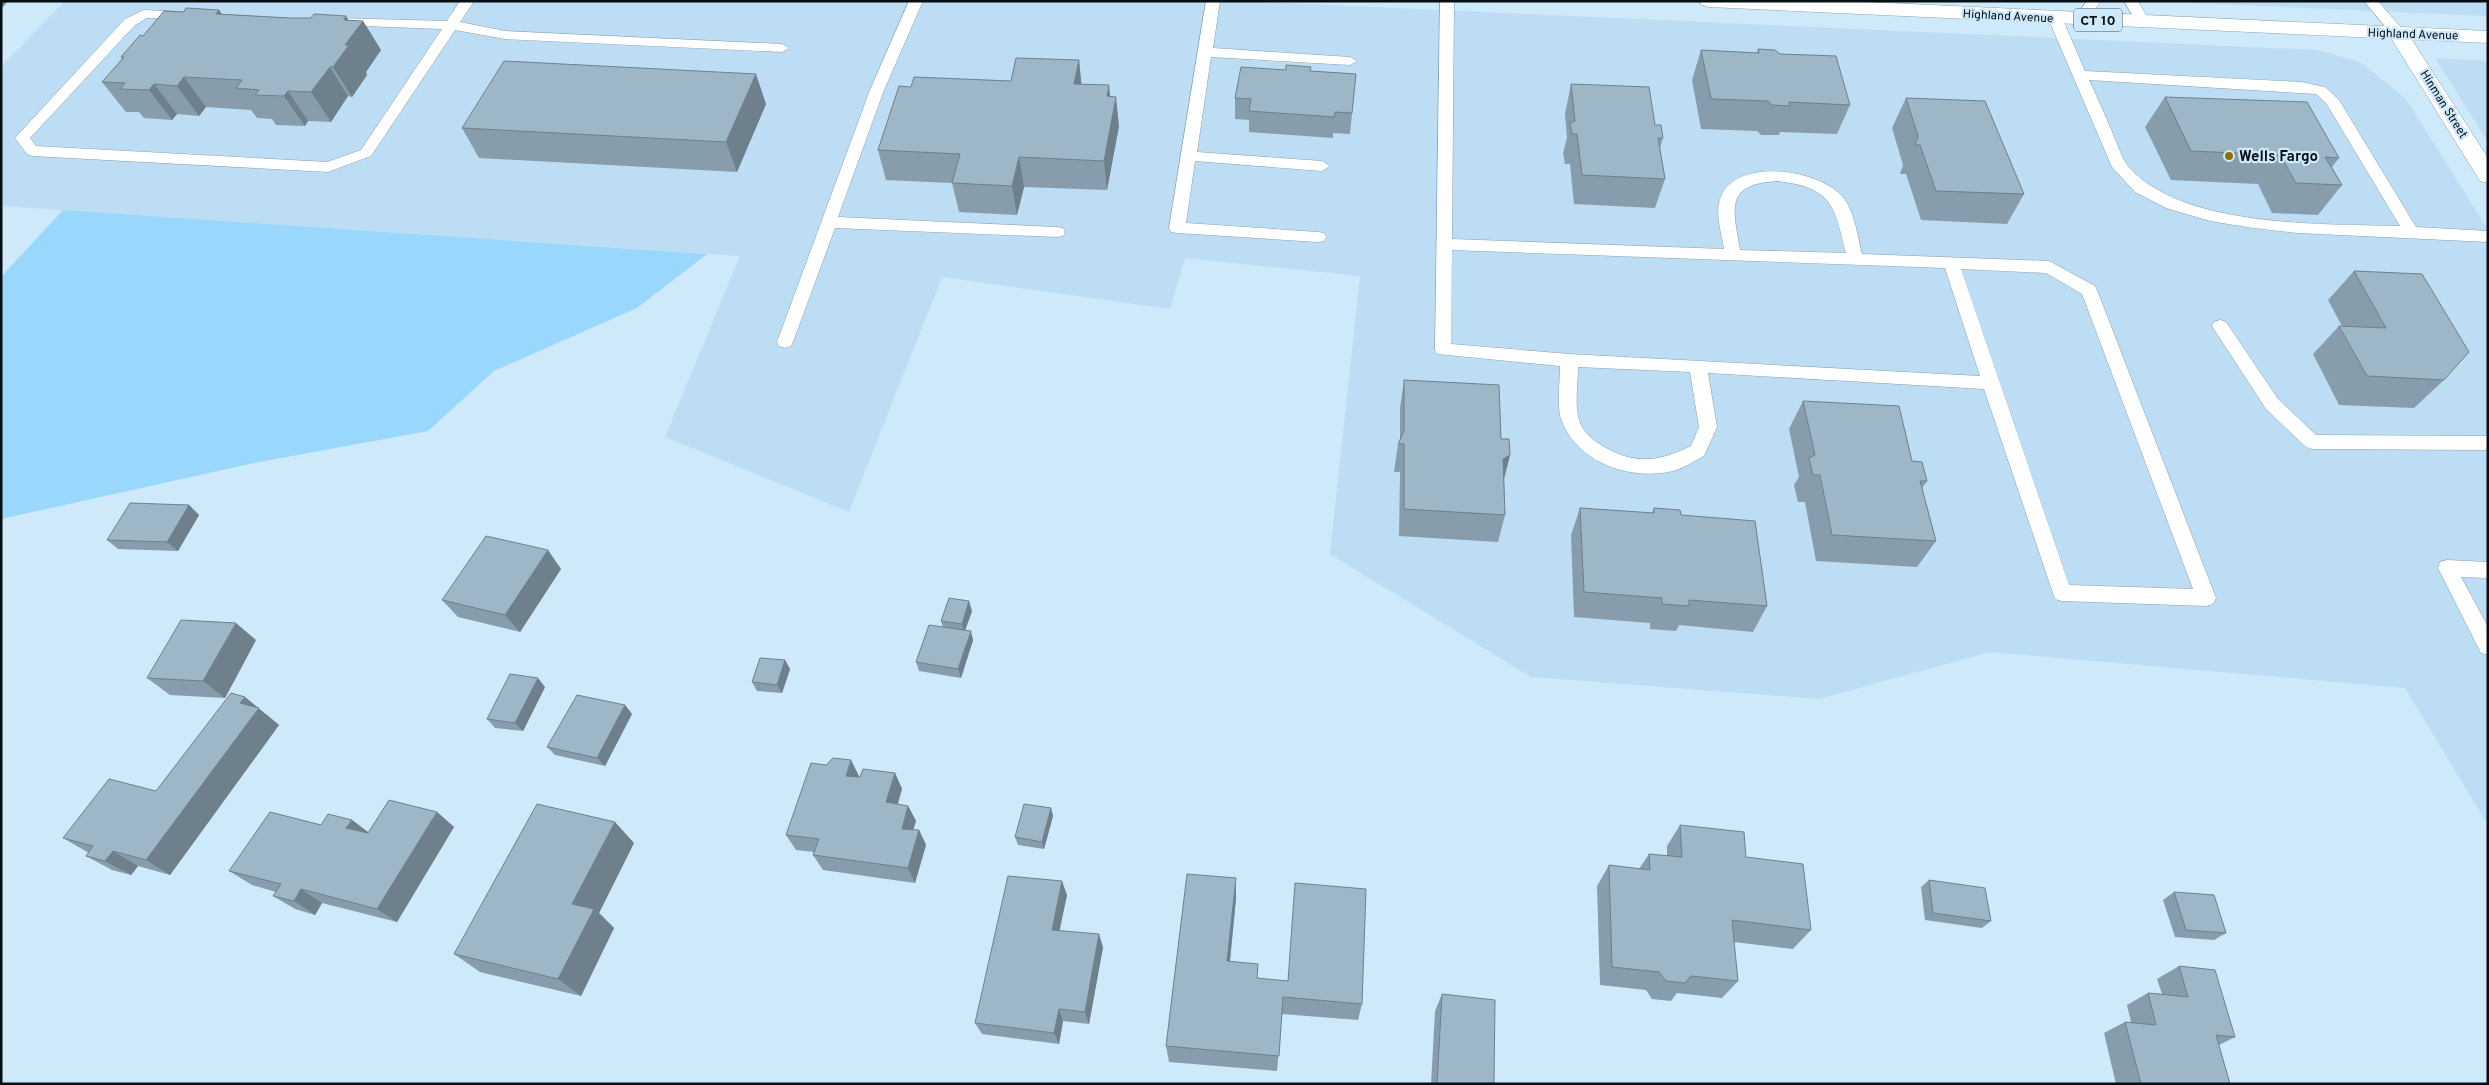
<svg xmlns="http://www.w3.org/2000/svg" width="2489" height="1085" viewBox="0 0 2489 1085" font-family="Overpass,sans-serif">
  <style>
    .built { fill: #bcddf3 }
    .green { fill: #99d7fd }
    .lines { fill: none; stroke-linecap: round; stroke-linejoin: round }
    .service-casing { stroke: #88a1b1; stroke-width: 1 }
    .minor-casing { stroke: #88a1b1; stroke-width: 1 }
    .trunk-casing { stroke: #88a1b1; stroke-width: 1 }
    .service { fill: #fff; fill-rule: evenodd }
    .minor { fill: #fff; fill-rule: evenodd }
    .trunk { fill: #fff; fill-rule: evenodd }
    .wall { fill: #879dab }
    .shaded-wall { fill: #6e808b }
    .building { fill: #9db7c7; stroke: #6e808b }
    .poi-dot { fill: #8f6e12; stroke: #cee9fa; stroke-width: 2 }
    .labels { text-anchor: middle; stroke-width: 4.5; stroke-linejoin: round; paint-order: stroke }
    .far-street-label { font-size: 12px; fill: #060f14; stroke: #cee9fa }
    .shield { fill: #cee9fa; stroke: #425059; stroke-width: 1 }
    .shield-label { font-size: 14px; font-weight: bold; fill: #060f14 }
    .poi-label { font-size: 15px; font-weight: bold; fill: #060f14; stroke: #cee9fa; text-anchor: start }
  </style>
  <rect width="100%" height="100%" fill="#cee9fa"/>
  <path class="built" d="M65,1H1243L2318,50L2362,63L2406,99L2488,230V825L2405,688L1990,652L1819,699L1531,677L1330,554L1360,276L1185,258L1170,309L942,277L849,512L665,437L740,256L1,206V67Z
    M2141,1H2488V16Z
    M2435,58L2488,61V142Z"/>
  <path class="green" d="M63,210L707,254L637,308L494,371L428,431L254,463L1,519V277Z"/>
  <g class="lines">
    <defs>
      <path id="service" d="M460,1H474L460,22L505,31L782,44L789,48L782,52L505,39L455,30L371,156L328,172L32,156L27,154L15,138L125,19L144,10L187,12L192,13L194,16L192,19L147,18L135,25L30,138L36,146L327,162L361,150L442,29L339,25L332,21L334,18L447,21Z
        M909,1H923L884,90L838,217L1057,227L1063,228L1065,232L1063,236L1057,237L835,228L793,342L791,346L785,348L779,346L777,342L870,90Z
        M1206,1H1220L1213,48L1350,57L1357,61L1350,65L1211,57L1197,152L1322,161L1330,166L1322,171L1195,161L1186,223L1318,232L1324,233L1326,237L1324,241L1318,242L1177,233L1171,232L1169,228Z
        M1440,1H1454L1452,239L1724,249C1722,235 1716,217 1719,203C1729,156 1817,168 1842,196C1855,211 1857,235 1862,254L2049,261L2095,286L2097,290L2216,598L2213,604L2206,606L2062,601L2055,599L1984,389L1708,373L1717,427L1704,456C1694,461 1684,468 1673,471C1630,481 1577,463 1561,419C1557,408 1560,379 1560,366L1437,354L1435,350ZM1778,181C1832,188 1834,204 1846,253L1740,250C1733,208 1724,184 1778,181ZM1452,250L1945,268L1980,376L1569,354L1451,344ZM1961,269L2046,273L2082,294L2193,589L2069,585ZM1578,367L1690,372L1699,427L1691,446C1657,463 1631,465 1598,443C1589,437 1580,428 1578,416C1575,401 1578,383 1578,367Z
        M2087,1H2101L2086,22H2076L2074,19Z
        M2124,1H2138L2150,22L2148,25H2138Z
        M2364,1H2378L2403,30L2405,33L2403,36H2393Z
        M2055,14L2062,18L2085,71L2301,82L2325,87L2339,100L2416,227L2488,231V242L2298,233L2253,228L2210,221L2166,208L2135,192L2112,167L2048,18ZM2089,80L2316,94L2326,103L2400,226C2324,224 2180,228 2128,166C2122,159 2119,148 2115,139C2107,119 2098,100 2089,80Z
        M2220,320L2226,322L2278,399L2316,435L2488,436V450L2312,449L2306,447L2266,409L2212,326L2214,322Z
        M2447,560L2488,562V578L2461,577L2488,627V655L2481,653L2438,568L2440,562Z"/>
      <path id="minor" d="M2398,27L2405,29L2488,158V183L2480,181L2388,33L2391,29Z"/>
      <path id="trunk" d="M1699,1H1845L2488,31V43L1709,7L1702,5Z"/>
    </defs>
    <use href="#service" class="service-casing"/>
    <use href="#minor" class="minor-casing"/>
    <use href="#trunk" class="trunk-casing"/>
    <use href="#service" class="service"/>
    <use href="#minor" class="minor"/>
    <use href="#trunk" class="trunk"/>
  </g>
  <path class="wall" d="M219,10L222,14L290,18L363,21L381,50L366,72L367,75L352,97L348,96L331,122L308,121L305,126L276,125L272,119L257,118L251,110L206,107L199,116L177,114L172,120L144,118L139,112H126L102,82L122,59L121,57L143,36L184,12Z
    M1758,49L1850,105L1837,134L1780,132L1779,135H1761L1757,131L1701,129L1692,80L1701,50L1757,53Z
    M1079,60L1081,84L1110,96L1119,126L1107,190L1024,187L1017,215L959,212L952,183L886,180L878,150L911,87L1011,81Z
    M1286,70L1311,71L1356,74L1350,134L1333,133V138L1249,132V120L1235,119V98Z
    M1571,84L1655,125L1663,138L1660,148L1665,179L1655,208L1574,204L1570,164H1565L1563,153L1567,138L1565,114Z
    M2165,97L2339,158L2332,167L2342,185L2318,215L2272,213L2258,184L2171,180L2145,127Z
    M1906,98L2024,194L2007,224L1921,220L1906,174H1900L1903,165L1892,128Z
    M766,104L737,172L479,158L462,128Z
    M2354,271L2444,380L2414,408L2339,405L2313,354L2339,326H2342L2328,300Z
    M1404,380L1501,439L1510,455L1504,479L1505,515L1498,542L1399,536L1400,472H1394L1398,444L1400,441V408Z
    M1803,401L1912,461L1927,481L1922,488L1936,541L1917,567L1816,561L1805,502H1798L1794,485L1799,477L1789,429Z
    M189,505L199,515L178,551L118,549L107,540Z
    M1580,508L1652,513L1654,508L1681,515L1767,606L1753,632L1679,625L1676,631L1650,629V623L1574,617L1571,535Z
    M561,569L520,632L458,617L442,600Z
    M972,611L965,631L973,640L961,678L919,671L916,662L943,627L941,621Z
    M256,640L225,698L170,695L147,678Z
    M785,660L790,669L782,693L757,691L752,682Z
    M545,687L523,731L495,728L487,719Z
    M625,705L632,714L605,766L555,755L547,747Z
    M266,714L279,725L170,875L138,866L131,875L112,870L86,856L89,853L63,838L156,791Z
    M895,773L902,789L898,804L908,806L916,821L913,830H919L926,845L915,883L823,870L813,855L814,852L796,850L786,835L859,776V777Z
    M1051,808L1053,816L1044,849L1018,845L1015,837Z
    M437,812L454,827L397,922L322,903L315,915L295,909L273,896L276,892L252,885L229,871L321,825L352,820L369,833Z
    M1680,825L1746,857L1811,930L1793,949L1734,942L1738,981L1722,998L1677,993L1671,1001L1652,999L1646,990L1600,985L1597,886L1609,865L1639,869L1649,854L1667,856V846Z
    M634,843L599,913L614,928L581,996L480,972L454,954Z
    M1929,880L1991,921L1982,928L1925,920L1921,887Z
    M2174,892L2226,933L2214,940L2175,937L2163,900Z
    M1067,895L1059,930L1103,947L1089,1024L1063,1021L1059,1044L982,1034L975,1023Z
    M1236,898L1230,962L1257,978L1362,1004L1358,1020L1282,1014L1277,1071L1169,1062L1166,1046Z
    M2179,966L2235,1037L2219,1045L2230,1084H2116L2104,1033L2125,1022H2131L2127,1005L2148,993L2162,994L2157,979Z
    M1442,994L1494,1084H1431L1435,1011Z"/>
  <path class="shaded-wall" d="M1,1H8L1,9Z
    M219,10L240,40L216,14Z
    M346,16L355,31L363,21L381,50L366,72L367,75L352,97L333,67L345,45L344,20Z
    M1079,60L1082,90L1074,84Z
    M330,67L348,96L331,122L311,92Z
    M756,74L766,104L737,172L726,142Z
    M184,77L206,107L199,116L177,86Z
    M154,84L177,114L172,120L149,90Z
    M1109,85L1112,115L1107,96Z
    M288,91L308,121L305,126L284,96Z
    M1116,97L1119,126L1107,190L1104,161Z
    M1019,157L1024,187L1017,215L1012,186Z
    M1510,455L1503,482V459Z
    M189,505L199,515L178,551L167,542Z
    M548,550L561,569L520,632L505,615Z
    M969,601L972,611L964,633L962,624Z
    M236,623L256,640L225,698L203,681Z
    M971,631L973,640L961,678L958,669Z
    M785,660L790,669L782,693L777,685Z
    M538,678L545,687L523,731L515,723Z
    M245,697L279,725L170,875L146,860L240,703Z
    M625,705L632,714L605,766L597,758Z
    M851,760L859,776L854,791L846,776Z
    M895,773L902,789L893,818L886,802Z
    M908,806L916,821L909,844L902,829Z
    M1051,808L1053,816L1044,849L1042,842Z
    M437,812L454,827L397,922L377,909Z
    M352,820L372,835L346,828Z
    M615,822L634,843L599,913L614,928L581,996L558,979L572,904Z
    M919,830L926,845L915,883L908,868Z
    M113,851L138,866L131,875L105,861Z
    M1236,878V898L1228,979L1227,961Z
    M1062,881L1067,895L1057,943L1052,930Z
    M301,889L322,903L315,915L294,901Z
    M1099,934L1103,947L1089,1024L1085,1012Z
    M1059,1009L1063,1021L1059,1044L1054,1033Z"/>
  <path class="building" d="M186,8L219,10L216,14L290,18H311L314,14L346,16L344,20L363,21L345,45H349L333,67H330L311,92L288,91L284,96L255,95L259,90L236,88L242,80L184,77L177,86L154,84L149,90L120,89L125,83L102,82L124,57H121L140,35L143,36L164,11L184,12Z
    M1758,49L1775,50L1780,54L1836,56L1850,105L1789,102L1790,106L1772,105L1768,101L1711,99L1701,50L1759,53Z
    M1016,58L1079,60L1074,84L1109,85L1107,96L1116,97L1104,161L1019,157L1012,186L952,183L960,154L878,150L899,86L911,87L914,77L1011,81Z
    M504,61L756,74L726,142L462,128Z
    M1286,65L1311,67L1310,71L1356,74L1352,113L1335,112L1334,117L1249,111L1251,99L1235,98L1241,67L1286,70Z
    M1571,84L1649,87L1655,125H1661L1663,138H1658L1665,179L1582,175L1577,134H1572L1570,123L1575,121Z
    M2165,97L2307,102L2339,158L2325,157L2342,185L2296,183L2280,155L2191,151Z
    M1906,98L1985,101L2024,194L1936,191L1920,145H1915L1918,136Z
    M2354,271L2422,274L2469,352L2444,380L2367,376L2339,326L2386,328Z
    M1404,380L1499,385L1501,439H1509L1510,455L1503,459L1505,515L1404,509V444H1398L1404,431Z
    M1803,401L1899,406L1912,461L1922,462L1927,481H1920L1936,541L1832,535L1820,475H1813L1809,458L1815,455Z
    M130,503L189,505L167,542L107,540Z
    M1580,508L1654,513V508L1680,510L1681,515L1755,521L1767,606L1689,600V606L1662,604V598L1584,592Z
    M486,536L548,550L505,615L442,600Z
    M949,598L969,601L962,624L941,621Z
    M181,620L236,623L203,681L147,678Z
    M929,625L971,631L958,669L916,662Z
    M760,658L785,660L777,685L752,682Z
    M510,674L538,678L515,723L487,719Z
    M231,693L245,697L240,703L259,708L146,860L113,851L105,861L86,856L93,846L63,838L109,779L156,791Z
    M577,695L625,705L597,758L547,747Z
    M833,758L851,760L846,776L860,777L863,769L895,773L886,802L908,806L902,829L919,830L908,868L813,855L819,839L786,835L811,763L826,765Z
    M389,800L437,812L377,909L301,889L294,901L273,896L281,884L229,871L270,812L321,825L328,814L352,820L346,828L368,833Z
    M537,804L615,822L572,904L594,909L558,979L454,954Z
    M1024,804L1051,808L1042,842L1015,837Z
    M1680,825L1744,832L1746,857L1803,864L1811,930L1732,920L1738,981L1691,976L1685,983L1666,981L1659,972L1612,967L1609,865L1650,870L1649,854L1682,857Z
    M1187,874L1236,878L1227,961L1258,964L1257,978L1288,981L1295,883L1366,889L1362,1004L1283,997L1279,1056L1166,1046Z
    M1008,876L1062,881L1052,930L1099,934L1085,1012L1059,1009L1054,1033L975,1023Z
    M1929,880L1985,888L1991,921L1933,913Z
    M2174,892L2214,895L2226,933L2186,930Z
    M2179,966L2215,970L2235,1037L2216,1035L2230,1084H2141L2125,1022L2156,1025L2148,993L2188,997Z
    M1442,994L1495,1000L1494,1084H1437Z"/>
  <circle class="poi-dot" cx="2229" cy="156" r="5"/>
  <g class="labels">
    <g class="far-street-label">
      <text transform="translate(2008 16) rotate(3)" y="4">Highland Avenue</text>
      <text transform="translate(2413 34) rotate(2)" y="4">Highland Avenue</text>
      <text transform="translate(2444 104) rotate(58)" y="4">Hinman Street</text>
    </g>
    <rect class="shield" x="2074" y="8.5" width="48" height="23" rx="4"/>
    <g class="shield-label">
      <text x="2098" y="25">CT 10</text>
    </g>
    <g class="poi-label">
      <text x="2239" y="161">Wells Fargo</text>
    </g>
  </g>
  <rect width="2489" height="1085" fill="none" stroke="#060f14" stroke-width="5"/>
</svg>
